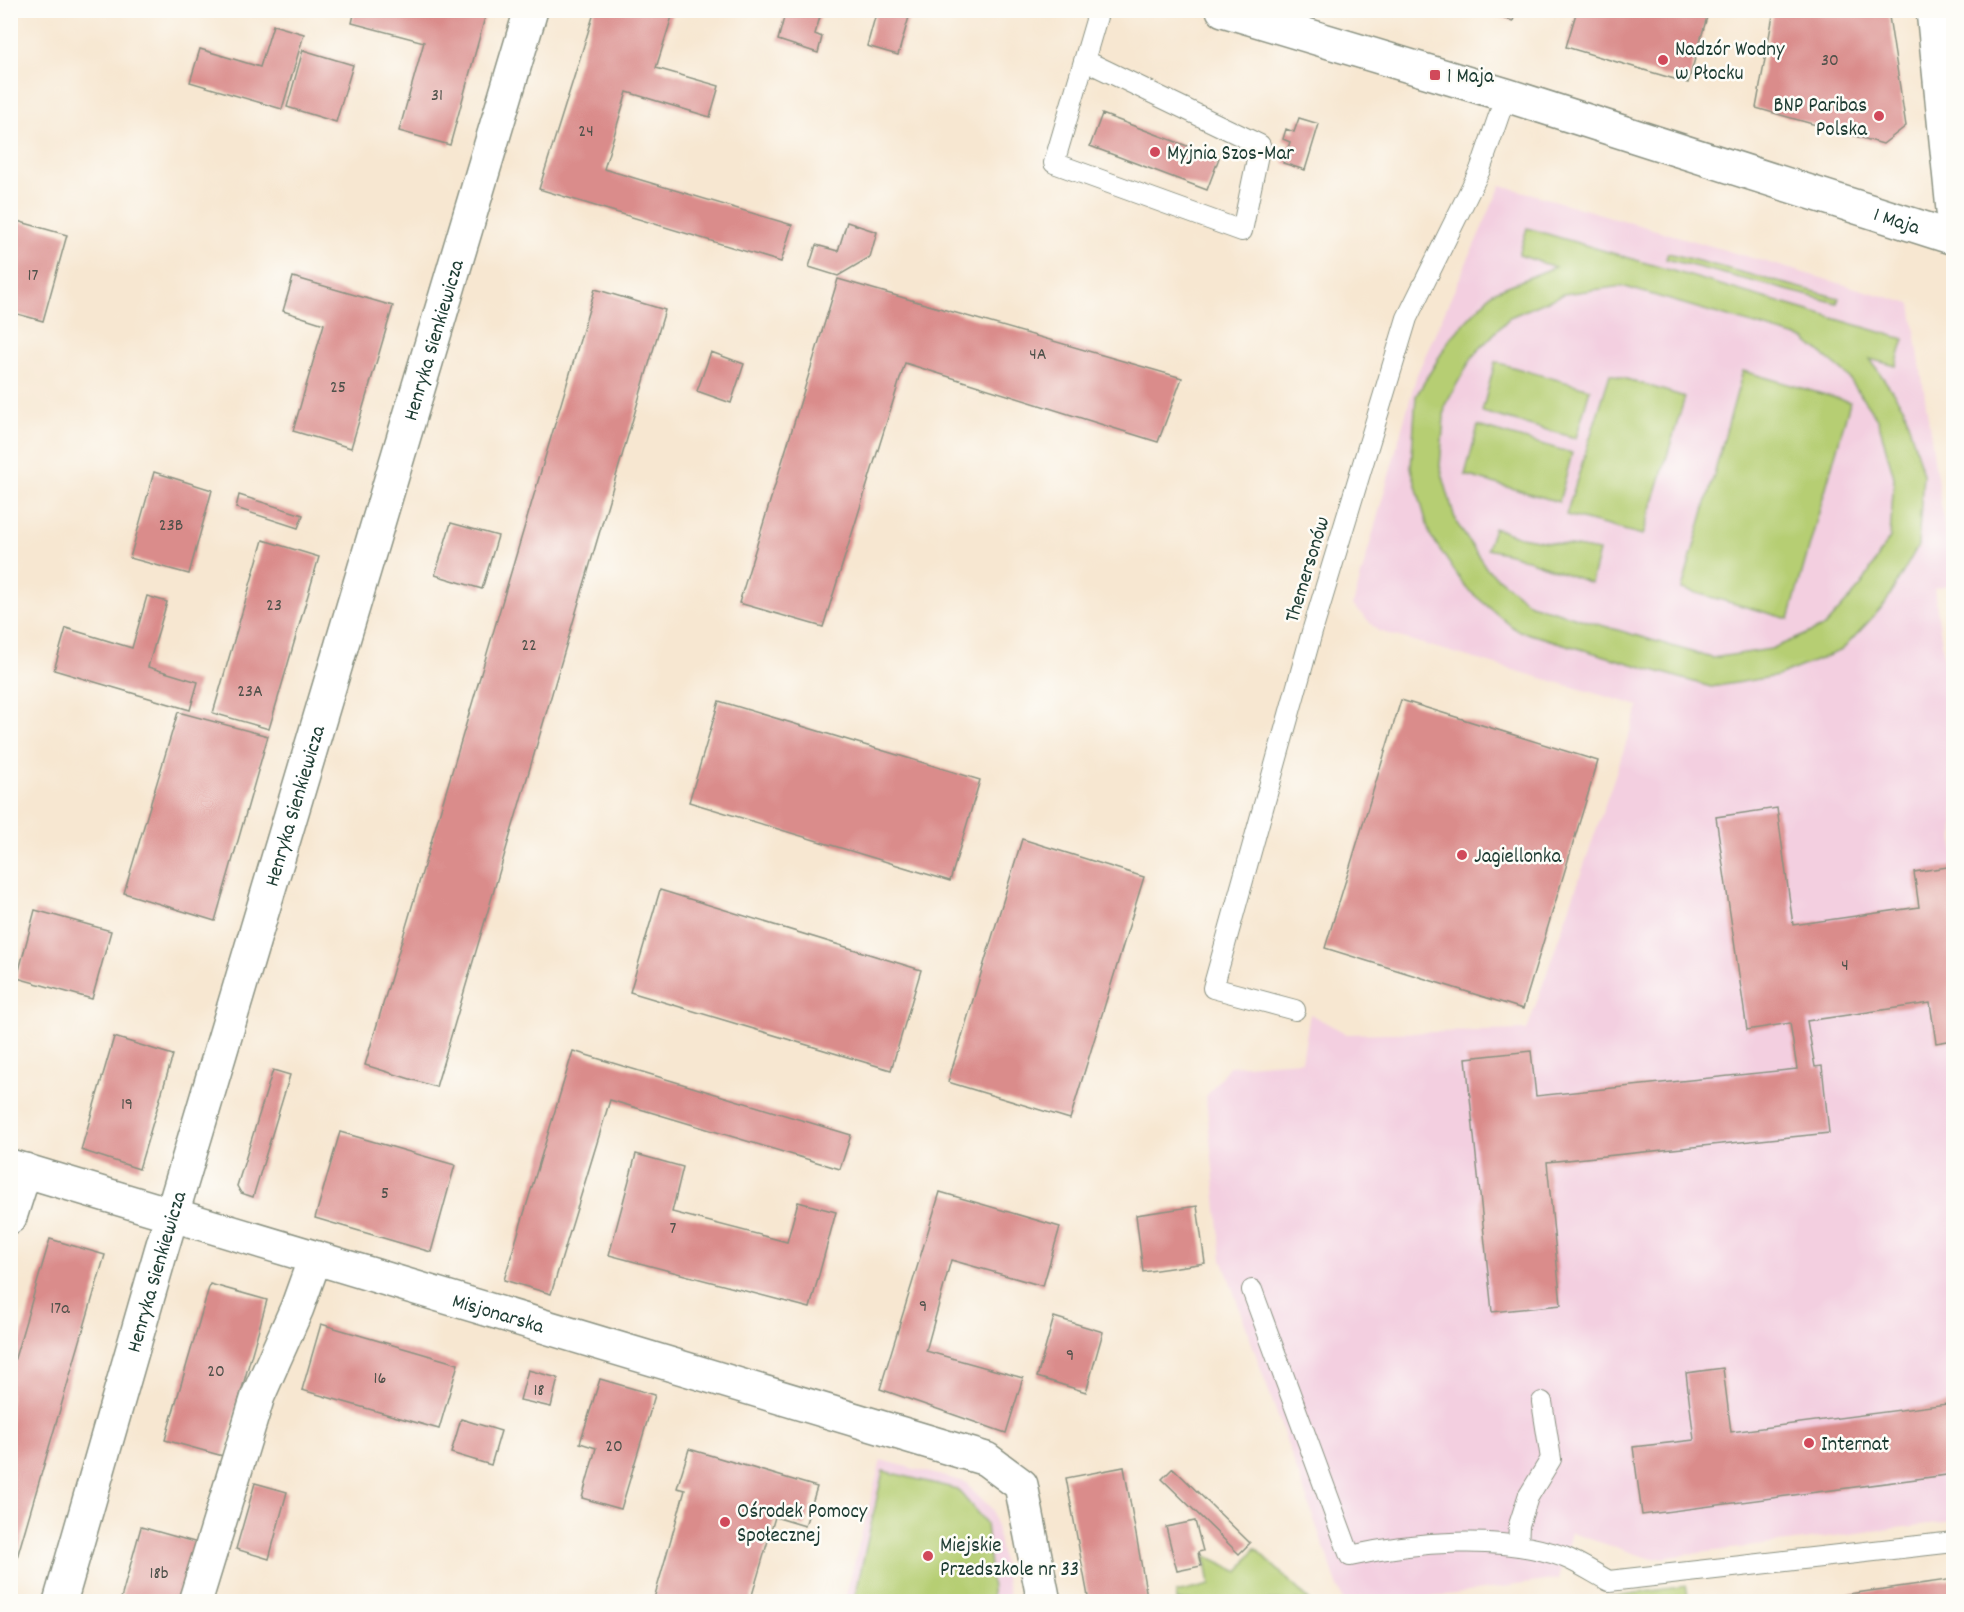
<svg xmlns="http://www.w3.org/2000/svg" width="1964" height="1612" viewBox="0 0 1964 1612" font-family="Dekko,sans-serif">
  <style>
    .built { fill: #f3cfe0 }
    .green { fill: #b6ce73; stroke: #6a8654; stroke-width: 1.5; fill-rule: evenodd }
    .building { fill: #da8c8b }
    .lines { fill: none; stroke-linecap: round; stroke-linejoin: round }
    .service-casing { stroke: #8b9282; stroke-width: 22 }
    .minor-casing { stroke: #8b9282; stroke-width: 36 }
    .tertiary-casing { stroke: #8b9282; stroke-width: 36 }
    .service { stroke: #fff; stroke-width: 20 }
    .minor { stroke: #fff; stroke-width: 33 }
    .tertiary { stroke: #fff; stroke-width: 33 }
    .poi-dot { fill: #d1495b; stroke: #fdfcf7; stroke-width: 2 }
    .labels { text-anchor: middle; stroke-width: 5; stroke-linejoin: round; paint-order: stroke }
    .number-label { font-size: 18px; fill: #4e514a }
    .poi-label { font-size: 21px; fill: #1f3d34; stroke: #fdfcf7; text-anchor: start }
    .street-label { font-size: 21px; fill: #1f3d34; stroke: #fdfcf7 }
  </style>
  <rect width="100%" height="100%" fill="#fdfcf7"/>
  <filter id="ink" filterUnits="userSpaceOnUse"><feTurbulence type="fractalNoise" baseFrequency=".0167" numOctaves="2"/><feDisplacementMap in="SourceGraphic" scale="12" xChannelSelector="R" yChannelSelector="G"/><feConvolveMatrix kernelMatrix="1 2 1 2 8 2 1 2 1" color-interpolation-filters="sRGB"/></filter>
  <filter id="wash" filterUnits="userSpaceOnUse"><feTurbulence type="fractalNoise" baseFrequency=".008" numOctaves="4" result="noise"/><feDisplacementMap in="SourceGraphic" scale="24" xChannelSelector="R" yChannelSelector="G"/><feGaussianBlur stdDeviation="1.35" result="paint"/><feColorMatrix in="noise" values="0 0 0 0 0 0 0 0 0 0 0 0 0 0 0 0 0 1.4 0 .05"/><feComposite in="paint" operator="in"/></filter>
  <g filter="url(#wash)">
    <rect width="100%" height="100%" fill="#f7e7d1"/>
    <path class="built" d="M1501,185L1911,304L1953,584L1934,588L1954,726L1953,1521L1652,1559L1571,1533L1558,1579L1406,1601H1343L1222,1259L1206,1097L1229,1066L1302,1061L1310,1014L1347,1034L1527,1030L1639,706L1378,631L1353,605L1417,374Z
      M881,1460L965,1482L993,1510L1010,1601L844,1602Z"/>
    <path class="green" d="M1527,228L1904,339L1896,366L1870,359L1904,408L1923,474L1918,546L1885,604L1842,650L1778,676L1711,687L1516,630L1466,588L1430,535L1411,468L1416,396L1450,339L1493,292L1555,267L1519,255ZM1622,286L1804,339L1846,374L1878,420L1894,477L1890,537L1861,586L1825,626L1771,649L1712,658L1530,604L1487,569L1456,522L1440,466L1445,405L1473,356L1510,317L1564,294Z
      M1668,253L1839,298L1837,303L1666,259Z
      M1495,362L1590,389L1576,438L1482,412Z
      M1743,371L1850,402L1789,619L1682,589Z
      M1610,374L1685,397L1643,535L1566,515Z
      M1478,426L1572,453L1559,502L1465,475Z
      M1494,528L1520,537L1599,551L1591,583L1514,555L1487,549Z
      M883,1471L957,1489L986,1523L993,1601H854Z
      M1255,1548L1310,1601H1177L1176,1593L1210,1585L1205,1555L1239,1572Z
      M1686,1586L1689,1601L1602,1602L1601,1598Z"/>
    <g id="blocks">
      <path class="building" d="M355,10H487L450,145L399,131L424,42L352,23Z
        M595,10H674L656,68L719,86L710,117L627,92L604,169L792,225L781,262L539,189Z
        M786,10H822L815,34L822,37L818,53L778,40Z
        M877,10H911L898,55L867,46Z
        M1478,10H1516L1513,21Z
        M1577,10H1709L1688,83L1566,47Z
        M1774,10H1888L1906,126L1883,144L1756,108Z
        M273,25L304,34L282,109L190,82L200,49L260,67Z
        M303,50L353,65L336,122L287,107Z
        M1102,114L1219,158L1207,190L1090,146Z
        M1299,118L1319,124L1305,170L1283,163L1290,142L1283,139L1286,129L1294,132Z
        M10,219L67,235L43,321L10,312Z
        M847,222L877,232L870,257L838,276L809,267L816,245L838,251Z
        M293,277L393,306L351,448L293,431L324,324L283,311Z
        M838,279L1182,378L1158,442L905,363L823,627L739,603Z
        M595,289L665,310L436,1087L365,1065Z
        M711,352L744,364L731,403L697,391Z
        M154,472L212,490L189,574L130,558Z
        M239,495L303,515L298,528L236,508Z
        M451,523L498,536L482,589L435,575Z
        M263,540L319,557L269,729L213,713Z
        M147,596L167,602L148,667L198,682L190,710L54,670L66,628L132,648Z
        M1401,700L1598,761L1523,1009L1325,948Z
        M719,701L980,780L950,881L689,802Z
        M178,712L268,736L215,921L124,893Z
        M1777,808L1793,925L1919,907L1914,872L1954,866V1040L1936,1043L1930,1003L1807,1021L1815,1067L1822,1066L1829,1133L1547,1162L1561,1305L1492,1312L1466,1058L1531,1051L1536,1096L1797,1069L1790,1023L1747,1030L1716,817Z
        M1022,839L1144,877L1070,1119L948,1082Z
        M660,890L921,970L891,1070L630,992Z
        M35,910L111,931L92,999L17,978Z
        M114,1037L173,1055L139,1169L81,1150Z
        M573,1051L851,1135L840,1169L610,1100L551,1294L504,1280Z
        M273,1070L290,1075L253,1197L241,1193L237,1186Z
        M340,1132L455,1165L431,1252L315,1218Z
        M636,1154L683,1167L672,1212L787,1242L798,1202L836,1212L810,1308L609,1255Z
        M940,1192L1060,1227L1043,1286L951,1260L926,1351L1023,1378L1006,1433L880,1389Z
        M1197,1206L1205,1263L1143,1272L1136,1215Z
        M50,1239L105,1255L11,1578L10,1375Z
        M210,1284L267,1300L223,1456L165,1440Z
        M1054,1317L1103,1332L1086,1392L1037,1377Z
        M321,1324L458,1364L439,1429L302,1390Z
        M1723,1368L1731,1432L1954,1403V1474L1642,1515L1633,1447L1694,1440L1686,1373Z
        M528,1370L558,1378L551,1407L520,1400Z
        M600,1379L655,1395L621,1509L582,1498L596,1448L580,1443Z
        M461,1419L501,1431L491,1465L451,1453Z
        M689,1449L817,1487L805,1526L775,1517L750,1602H653L685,1490L677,1488Z
        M1124,1467L1148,1602H1089L1066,1478Z
        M1173,1468L1250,1543L1239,1554L1162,1479Z
        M255,1483L287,1492L269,1559L236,1549Z
        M1195,1521L1203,1551L1198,1552L1201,1566L1177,1571L1166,1527Z
        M141,1527L198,1543L181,1602H120Z
        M1954,1579V1602H1807V1600Z"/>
    </g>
  </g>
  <g filter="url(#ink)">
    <use href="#blocks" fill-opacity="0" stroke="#8b9282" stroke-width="1.5"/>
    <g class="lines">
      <defs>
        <path id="service" d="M1086,61L1260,145L1242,231L1054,163L1099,10
          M1295,1010L1213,988L1312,632L1407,318L1480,170L1506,95
          M1252,1290L1350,1556C1412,1542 1502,1534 1564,1557C1579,1563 1594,1573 1609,1581L1954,1542
          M1518,1546L1519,1525L1528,1497L1551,1459L1542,1402"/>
        <g id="minor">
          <path id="s1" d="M1223,10L1506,95L1954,238"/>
          <path d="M1933,10L1954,220"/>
          <path id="s2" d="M10,1166L986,1459L1021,1485L1044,1602"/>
          <path d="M10,1217L25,1170"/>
          <path d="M195,1602L258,1396L297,1308L315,1258"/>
        </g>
        <g id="tertiary">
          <path id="s3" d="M60,1602L161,1251L531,10"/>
        </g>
      </defs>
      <use href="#service" class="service-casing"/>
      <use href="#minor" class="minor-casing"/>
      <use href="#tertiary" class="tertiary-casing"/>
      <use href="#service" class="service"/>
      <use href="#minor" class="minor"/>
      <use href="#tertiary" class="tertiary"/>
    </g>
  </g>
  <g class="poi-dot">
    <circle cx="1663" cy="60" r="6"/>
    <rect x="1429" y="69" width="12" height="12" rx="3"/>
    <circle cx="1879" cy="116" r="6"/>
    <circle cx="1155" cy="152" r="6"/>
    <circle cx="1462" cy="855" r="6"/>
    <circle cx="1809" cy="1443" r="6"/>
    <circle cx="725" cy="1522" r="6"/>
    <circle cx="928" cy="1556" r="6"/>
  </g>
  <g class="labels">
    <g class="number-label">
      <text x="1830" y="65">30</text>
      <text x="437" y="100">31</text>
      <text x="586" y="136">24</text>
      <text x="33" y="280">17</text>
      <text x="1038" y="359">4A</text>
      <text x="338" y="392">25</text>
      <text x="171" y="530">23B</text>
      <text x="274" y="610">23</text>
      <text x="529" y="650">22</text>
      <text x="250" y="696">23A</text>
      <text x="1845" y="970">4</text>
      <text x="127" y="1109">19</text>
      <text x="385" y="1198">5</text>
      <text x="673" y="1233">7</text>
      <text x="923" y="1311">9</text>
      <text x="60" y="1313">17a</text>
      <text x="1070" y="1360">9</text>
      <text x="216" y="1376">20</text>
      <text x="380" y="1383">16</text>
      <text x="539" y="1395">18</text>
      <text x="614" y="1451">20</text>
      <text x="159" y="1578">18b</text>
    </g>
    <g class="poi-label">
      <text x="1675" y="55">Nadzór Wodny<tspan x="1675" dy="24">w Płocku</tspan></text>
      <text x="1447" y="82">1 Maja</text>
      <text x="1867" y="111" text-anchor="end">BNP Paribas<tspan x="1867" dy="24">Polska</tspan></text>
      <text x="1167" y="159">Myjnia Szos-Mar</text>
      <text x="1474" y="862">Jagiellonka</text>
      <text x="1821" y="1450">Internat</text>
      <text x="737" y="1517">Ośrodek Pomocy<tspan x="737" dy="24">Społecznej</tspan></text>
      <text x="940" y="1551">Miejskie<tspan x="940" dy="24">Przedszkole nr 33</tspan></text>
    </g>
    <g class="street-label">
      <text dy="7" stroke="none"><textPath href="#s1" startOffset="706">1 Maja</textPath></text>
      <text dy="7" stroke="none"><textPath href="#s3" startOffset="1316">Henryka Sienkiewicza</textPath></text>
      <text transform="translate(1306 569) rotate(-73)" y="7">Themersonów</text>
      <text dy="7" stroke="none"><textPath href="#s3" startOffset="830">Henryka Sienkiewicza</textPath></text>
      <text dy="7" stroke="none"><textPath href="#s3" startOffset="344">Henryka Sienkiewicza</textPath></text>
      <text dy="7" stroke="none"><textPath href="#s2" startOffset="510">Misjonarska</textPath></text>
    </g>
  </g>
  <rect width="1964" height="1612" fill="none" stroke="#fdfcf7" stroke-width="36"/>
</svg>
